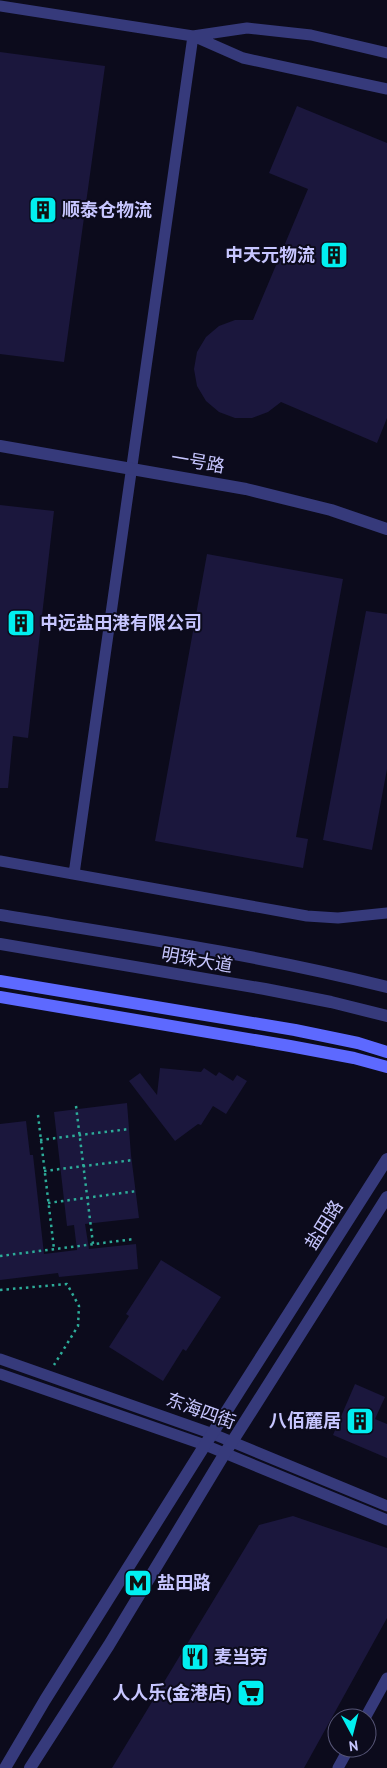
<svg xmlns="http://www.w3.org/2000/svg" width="387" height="1768" viewBox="0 0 387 1768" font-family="'PT Sans','Noto Sans SC',sans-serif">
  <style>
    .building { fill: #1b173d }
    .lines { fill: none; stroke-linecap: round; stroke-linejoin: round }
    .path { stroke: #2dac99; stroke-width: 2.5; stroke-dasharray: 2.5 4; stroke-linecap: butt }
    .minor { stroke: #363a7b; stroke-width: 11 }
    .tertiary { stroke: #363a7b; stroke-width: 12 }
    .secondary { stroke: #5d69ff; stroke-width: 12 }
    .labels { text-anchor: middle; stroke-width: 4; stroke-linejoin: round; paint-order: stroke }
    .poi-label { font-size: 18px; font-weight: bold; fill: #c7c6ff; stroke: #0c0b1c; text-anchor: start }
    .street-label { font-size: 18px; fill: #c7c6ff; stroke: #0c0b1c }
  </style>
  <rect width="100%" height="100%" fill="#0c0b1c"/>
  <path class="building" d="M0,52L105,66L64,362L0,354Z
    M297,106L387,143V418L377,443L281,402L268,412L252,418H235L219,412L206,401L197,386L194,369L197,352L206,337L219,326L235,320H253L308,189L269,173Z
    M0,505L54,511L28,738L13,736L8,788H0Z
    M207,554L343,579L296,837L308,839L303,868L155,841Z
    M366,611L387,614V769L372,850L323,840Z
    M160,1068L201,1072L204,1068L216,1076L219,1072L233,1081L237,1075L247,1081L226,1114L213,1106L201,1125L198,1124L175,1141L129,1081L140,1073L157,1095Z
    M127,1103L131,1155L139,1218L85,1224L89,1249L136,1244L138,1269L59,1277L58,1273L0,1280V1124L26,1121L30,1155H33L44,1254L77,1250L74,1225L67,1226L54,1112Z
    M161,1260L221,1297L186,1351L183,1349L163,1381L109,1347L129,1316L126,1314Z
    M355,1384L385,1397L375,1419L387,1424V1458L333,1435Z
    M293,1516L387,1548V1618L304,1768H112L259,1525Z"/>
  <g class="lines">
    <path class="path" d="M76,1106L93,1244
      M38,1115L54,1249
      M40,1140L129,1129
      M44,1171L133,1160
      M48,1203L137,1191
      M0,1256L134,1239
      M0,1290L67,1284L79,1306L78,1326L54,1365"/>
    <path class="minor" d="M0,6L193,36L243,58L387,89
      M193,36L247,28L311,35L387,53
      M0,861L307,916L338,918L387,913
      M74,874L193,36
      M0,1359L213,1434L387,1506
      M0,1374L205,1445L387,1520
      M365,1718L387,1678
      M338,1768L349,1748"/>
    <path class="tertiary" d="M0,446L246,489L331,510L387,529
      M0,915C129,936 260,955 387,987
      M0,944L265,989L331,1002L387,1016
      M5,1768L45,1700L205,1445L387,1159
      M30,1768L109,1645L225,1453L387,1197"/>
    <path class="secondary" d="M0,981L295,1030L358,1043L387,1052
      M0,997L290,1046L354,1058L387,1067"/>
  </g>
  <defs>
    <symbol id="building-square" viewBox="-11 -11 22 22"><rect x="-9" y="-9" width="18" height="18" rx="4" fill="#01eff0" stroke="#0c0b1c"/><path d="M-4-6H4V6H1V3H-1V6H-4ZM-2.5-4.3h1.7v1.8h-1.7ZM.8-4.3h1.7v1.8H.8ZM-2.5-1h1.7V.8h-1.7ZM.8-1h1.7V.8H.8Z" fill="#111"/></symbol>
    <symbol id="metro-square" viewBox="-11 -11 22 22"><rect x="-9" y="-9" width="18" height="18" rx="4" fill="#01eff0" stroke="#0c0b1c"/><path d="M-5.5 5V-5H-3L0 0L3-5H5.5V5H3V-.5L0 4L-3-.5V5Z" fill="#111"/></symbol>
    <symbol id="restaurant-square" viewBox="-11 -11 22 22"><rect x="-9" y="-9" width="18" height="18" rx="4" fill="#01eff0" stroke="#0c0b1c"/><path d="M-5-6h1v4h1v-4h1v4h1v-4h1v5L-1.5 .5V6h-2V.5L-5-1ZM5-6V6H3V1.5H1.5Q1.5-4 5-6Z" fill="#111"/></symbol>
    <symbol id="supermarket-square" viewBox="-11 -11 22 22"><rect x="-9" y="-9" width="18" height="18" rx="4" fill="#01eff0" stroke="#0c0b1c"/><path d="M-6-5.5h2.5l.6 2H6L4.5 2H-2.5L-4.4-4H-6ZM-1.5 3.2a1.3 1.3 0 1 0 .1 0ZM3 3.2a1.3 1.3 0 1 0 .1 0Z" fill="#111"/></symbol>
  </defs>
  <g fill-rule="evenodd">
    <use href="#building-square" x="27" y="194" width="32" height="32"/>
    <use href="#building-square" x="318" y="239" width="32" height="32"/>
    <use href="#building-square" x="5" y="607" width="32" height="32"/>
    <use href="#building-square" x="344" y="1405" width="32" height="32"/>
    <use href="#metro-square" x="122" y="1567" width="32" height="32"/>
    <use href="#restaurant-square" x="179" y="1641" width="32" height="32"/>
    <use href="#supermarket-square" x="235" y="1677" width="32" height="32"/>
  </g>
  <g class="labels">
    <g class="poi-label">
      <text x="62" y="216">顺泰仓物流</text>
      <text x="315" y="261" text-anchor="end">中天元物流</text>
      <text x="40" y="629">中远盐田港有限公司</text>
      <text x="341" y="1427" text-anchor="end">八佰麓居</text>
      <text x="157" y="1589">盐田路</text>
      <text x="214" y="1663">麦当劳</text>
      <text x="232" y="1699" text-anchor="end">人人乐(金港店)</text>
    </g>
    <g class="street-label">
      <text transform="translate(198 462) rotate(10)" y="6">一号路</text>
      <text transform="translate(197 960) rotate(10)" y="6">明珠大道</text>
      <text transform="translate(324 1225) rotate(-58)" y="6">盐田路</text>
      <text transform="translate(201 1411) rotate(20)" y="6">东海四街</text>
    </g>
  </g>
  <g transform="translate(352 1733) rotate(173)"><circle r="24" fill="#0c0b1c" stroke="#575677"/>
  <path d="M0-4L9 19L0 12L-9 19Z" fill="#01eff0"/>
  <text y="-8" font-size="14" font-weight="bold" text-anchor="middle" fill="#c7c6ff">N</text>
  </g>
</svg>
